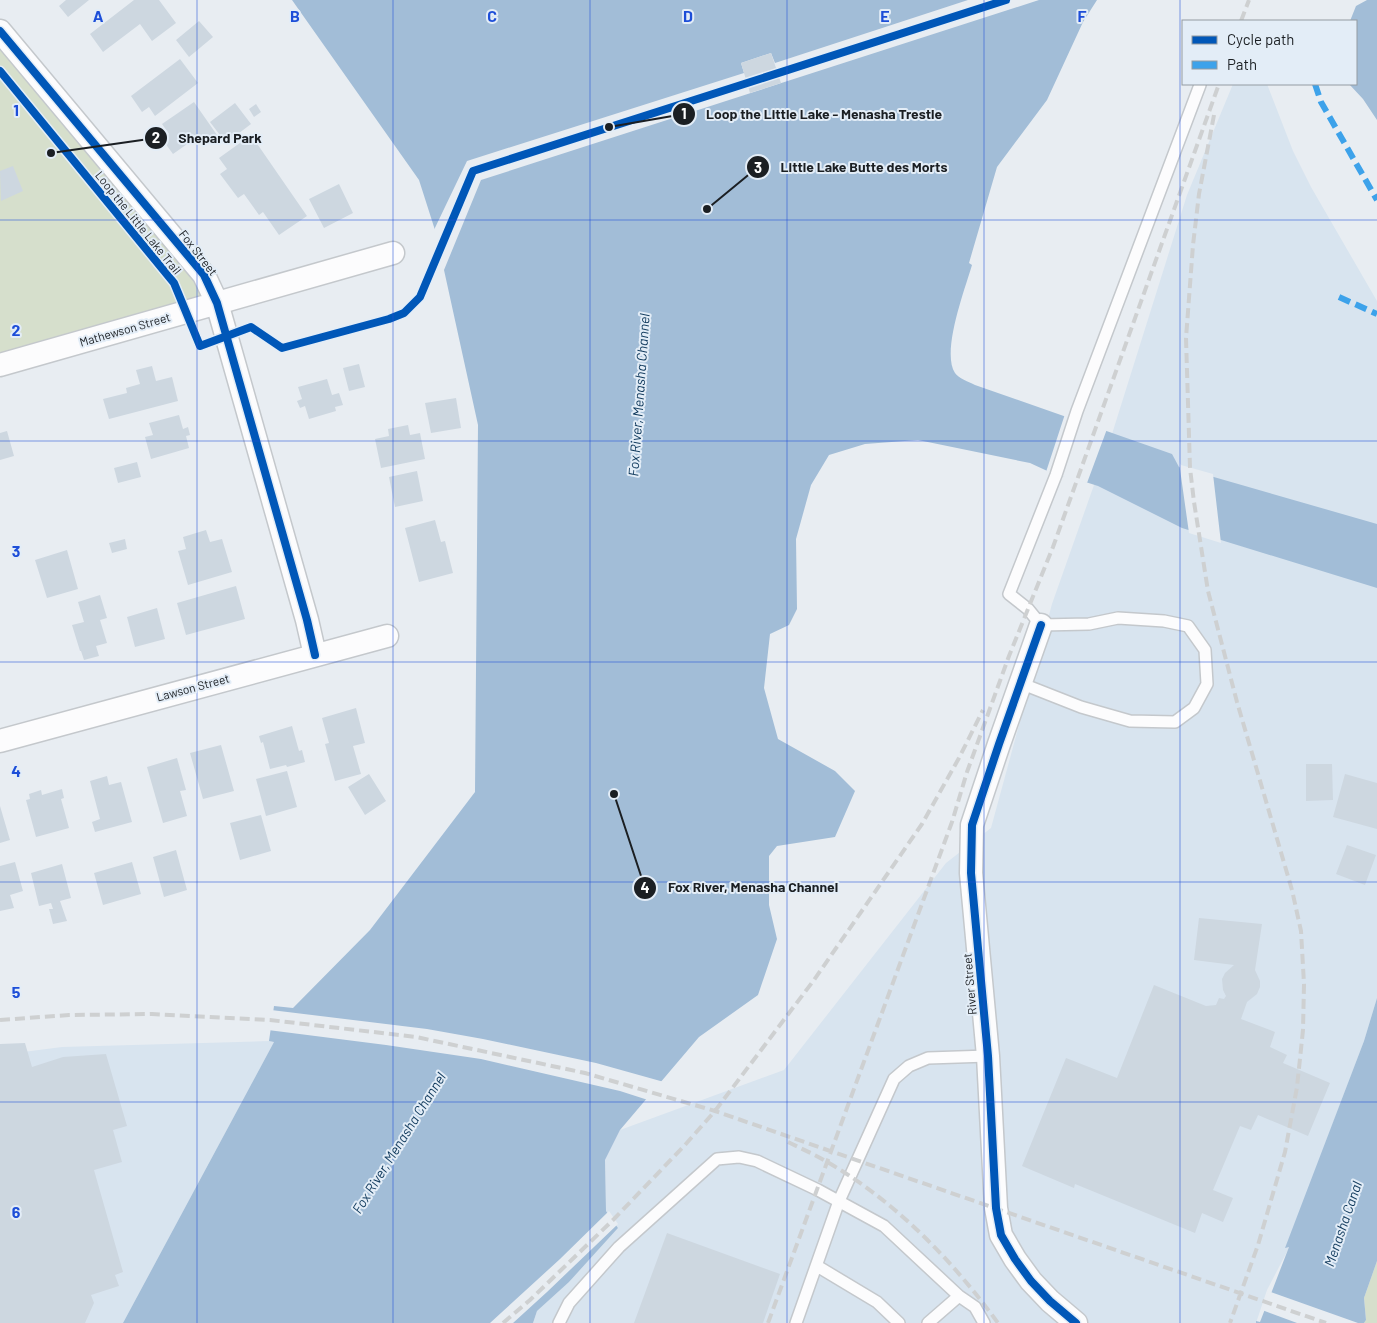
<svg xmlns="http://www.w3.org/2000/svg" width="1377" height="1323" viewBox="0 0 1377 1323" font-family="Barlow,sans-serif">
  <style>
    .built { fill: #d8e4ef }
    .green { fill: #d6dfcc }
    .water { fill: #a2bdd7 }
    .pier { fill: #e8edf2 }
    .building { fill: #cdd7e0 }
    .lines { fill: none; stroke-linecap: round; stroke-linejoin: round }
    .lane-casing { stroke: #c4c8cc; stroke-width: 14 }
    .street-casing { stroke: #c4c8cc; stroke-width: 25 }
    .lane { stroke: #fcfcfd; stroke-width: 11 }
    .street { stroke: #fcfcfd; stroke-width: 22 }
    .rail { stroke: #ced0d1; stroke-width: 4; stroke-dasharray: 10 5; stroke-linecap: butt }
    .quiet { stroke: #3da2ea; stroke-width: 6; stroke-dasharray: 12 6; stroke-linecap: butt }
    .cycleway-casing { stroke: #e3edf7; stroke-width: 11 }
    .cycleway { stroke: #0057b8; stroke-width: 8 }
    .grid { fill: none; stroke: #1d4ed8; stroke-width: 1; stroke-opacity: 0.55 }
    .labels { text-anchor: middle; stroke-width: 4; stroke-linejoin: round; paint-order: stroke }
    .street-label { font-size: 12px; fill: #1b1f23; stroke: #e3edf7 }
    .water-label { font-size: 14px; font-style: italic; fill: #0e385b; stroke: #e3edf7 }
    .grid-label { font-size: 16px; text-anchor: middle; font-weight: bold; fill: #1d4ed8; stroke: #e3edf7; stroke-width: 4; stroke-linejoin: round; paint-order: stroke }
    .leader { fill: none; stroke: #1b1f23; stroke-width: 2 }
    .callout-dot { fill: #1b1f23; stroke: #e3edf7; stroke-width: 2 }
    .mark-label { font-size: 15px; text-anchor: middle; font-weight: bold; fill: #fff }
    .callout-label { font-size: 14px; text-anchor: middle; font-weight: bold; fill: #1b1f23; stroke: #e3edf7; stroke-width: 4; stroke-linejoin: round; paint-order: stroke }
  </style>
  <rect width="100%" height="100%" fill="#e8edf2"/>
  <path class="built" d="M1233,84H1267L1293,151L1311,187L1377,301V998L1364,1041L1325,1144L1290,1246L1267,1290L1256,1323H533L537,1311L569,1282L618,1228L606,1211L605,1160L620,1130L784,1070L946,863L991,828L1052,604L1112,434L1187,195Z
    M269,1041L274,1042L123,1323H0V1055L62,1047Z"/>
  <path class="green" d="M0,31L217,303L0,365Z
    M1377,1261V1323H1364L1366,1320L1364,1298Z"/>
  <path class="water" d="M292,0H1097L1083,22L1047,100L997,167L969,263L972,265C965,289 941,352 955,373C958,378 969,382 975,385L1172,454L1179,467L1377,524V588L1182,528L1098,486L1073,478L1056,475L1030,463L918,440L865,444L829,455L811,485L796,539L797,609L789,625L770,634L764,688L778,739L835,771L855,791L835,837L777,846L769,856V905L777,939L758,995L699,1037L620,1130L605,1160L606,1211L618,1228L569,1282L537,1311L533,1323H123L274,1042L269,1041L274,1006L293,1008L370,930L475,792L478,425L444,270L442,252L419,180Z
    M1367,0H1377V120L1363,99L1349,84H1356V21H1350L1356,6Z
    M1377,998V1261L1364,1298L1366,1320L1364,1323H1256V1321L1260,1322L1289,1247L1285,1248L1364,1041Z"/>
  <path class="pier" d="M968,0H1039L481,180L444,270L441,268L439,252L433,232L467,161L744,73L741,63L771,53L775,63Z
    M1065,414L1107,429L1087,483L1046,472Z
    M1179,462L1181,465L1213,474L1221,543L1189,533Z
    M271,1010L427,1029L483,1039L596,1063L664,1082L648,1100L620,1091L481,1059L386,1045L268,1030Z
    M609,1211L618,1224L547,1292L513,1323H490L560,1259Z
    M1268,1291L1358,1323H1297L1262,1310Z"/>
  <path class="building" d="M66,0H89L68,17L59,6Z
    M134,0H159L176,23L152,41L140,24L103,52L90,34Z
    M199,21L213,37L189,57L176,40Z
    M771,53L781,83L750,93L741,63Z
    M180,59L198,83L155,116L149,107L142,112L131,96Z
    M194,102L217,135L205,143L200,135L173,154L162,139L169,134L162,124Z
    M235,103L251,124L226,143L210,122Z
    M256,104L261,112L254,117L249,109Z
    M251,135L307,216L279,235L263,212L259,215L244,194L238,198L220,174L227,169L219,158Z
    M13,166L23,191L1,201L0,171Z
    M339,184L353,213L324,228L309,199Z
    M359,364L365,387L349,391L343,368Z
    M152,366L156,381L172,377L178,401L109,419L103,399L127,393L126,388L140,384L136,370Z
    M327,379L332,395L339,393L343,405L335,407L336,411L309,419L305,406L300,408L297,401L302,399L298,387Z
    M456,398L461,428L431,433L425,403Z
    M179,415L183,429L188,427L190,435L186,436L189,448L151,459L145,437L153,435L149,423Z
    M408,425L410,435L420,433L425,459L381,468L375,439L389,436L388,429Z
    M7,431L14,456L0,460V433Z
    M137,462L141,477L118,483L114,468Z
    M417,471L423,501L395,507L389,477Z
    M435,520L441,542L445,541L453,573L419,582L405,528Z
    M206,530L210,542L222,539L232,572L188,585L178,551L186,549L183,537Z
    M125,539L127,549L112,553L109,543Z
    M67,550L78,589L47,598L35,560Z
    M236,586L245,619L186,635L177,603Z
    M100,595L107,618L100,620L107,643L96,646L99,656L84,660L81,651H80L72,625L84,622L78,602Z
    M157,608L165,639L135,647L127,617Z
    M356,708L365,743L353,746L361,774L335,781L325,744L329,743L322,718Z
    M292,726L299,751L302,750L305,762L287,767L286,765L270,769L263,742L261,743L259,736Z
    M221,745L234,791L203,799L190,753Z
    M177,758L186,790L180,791L187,816L163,823L147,767Z
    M1306,764H1332L1333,800L1306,801Z
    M287,771L297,807L266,816L256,779Z
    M369,774L386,801L365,815L348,787Z
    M1345,774L1377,783V829L1333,817Z
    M107,776L109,785L121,782L132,822L95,832L92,822L100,819L90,781Z
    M62,789L64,798L61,799L69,828L36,837L26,800L30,799L29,794L41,790L42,795Z
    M0,806L10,840L0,843Z
    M261,815L271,851L240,860L230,823Z
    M1347,845L1376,855L1365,885L1336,874Z
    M176,850L187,890L164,897L153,857Z
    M15,862L23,891L10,895L14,908L0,911V866Z
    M132,862L141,894L103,905L94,873Z
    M62,864L71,898L60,901L67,921L53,924L49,909H53L51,903L39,906L31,873Z
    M1199,918L1262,924L1255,970L1260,981V987L1257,994L1247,1002L1241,1019L1275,1032L1270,1047L1287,1055L1283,1063L1330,1083L1308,1136L1258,1115L1251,1130L1240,1126L1213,1190L1233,1198L1223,1222L1202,1213L1195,1233L1075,1184L1074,1188L1022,1166L1066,1058L1117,1078L1154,985L1206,1006L1216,1005L1219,998L1224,999L1226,996L1223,990L1222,979L1225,973L1234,965L1194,960Z
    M25,1043L32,1067L63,1057L106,1054L127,1126L113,1130L122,1162L94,1170L123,1272L115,1275L119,1286L91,1295L94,1303L85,1323H0V1044Z
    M667,1233L780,1274L763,1323H634Z"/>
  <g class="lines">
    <defs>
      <path id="lane" d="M1020,683L1081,707L1130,721L1175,722L1194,708L1207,684L1205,650L1188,626L1164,621L1118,618L1089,624L1041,625L1028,609L1009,594L1056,475L1077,411L1200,85
        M817,1266L877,1302L899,1323
        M559,1323L569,1303L619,1247L717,1159L739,1157L757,1161L818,1190L884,1226L959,1296L975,1307L984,1323
        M796,1323L839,1201L894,1079L909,1066L928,1058L988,1056
        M928,1323L959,1296"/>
      <path id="street" d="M0,31L204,275L217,303L307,620L315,655
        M0,365L393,253
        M1041,625L999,744L972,825L971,873L988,1056L996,1208L1001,1235L1015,1259L1031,1281L1050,1301L1076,1323
        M0,741L387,636"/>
    </defs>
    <use href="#lane" class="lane-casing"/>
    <use href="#street" class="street-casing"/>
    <use href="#lane" class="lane"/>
    <use href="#street" class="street"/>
    <path class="rail" d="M1241,21L1249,0
      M1214,115L1199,194L1193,245L1186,338L1190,468L1194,502L1208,591L1237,702L1292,890L1301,931L1304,984L1303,1030L1297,1087L1285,1152L1258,1245L1230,1323
      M0,1020L69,1015L152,1014L270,1020L416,1037L585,1073L715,1111L1326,1323
      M788,1142C802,1149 816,1155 829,1163C897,1203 952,1260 998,1323
      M503,1323L530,1300L614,1219L685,1145L715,1111L814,980L922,824L959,758L983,710
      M768,1323L952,822L967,772L1009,656L1053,547L1219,84"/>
    <path class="quiet" d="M1315,84L1321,102L1377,200
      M1339,297L1377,314"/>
    <defs>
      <path id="cycleway" d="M0,31L204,275L217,303L307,620L315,655
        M0,71L174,283L200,346L251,327L282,348L389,319L404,313L420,297L473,171L1006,0
        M1041,625L999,744L972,825L971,873L988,1056L996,1208L1001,1235L1015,1259L1031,1281L1050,1301L1076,1323"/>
    </defs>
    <use href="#cycleway" class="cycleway-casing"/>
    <use href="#cycleway" class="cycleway"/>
  </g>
  <path class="grid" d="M197,0V1323M393,0V1323M590,0V1323M787,0V1323M984,0V1323M1180,0V1323M0,220H1377M0,441H1377M0,662H1377M0,882H1377M0,1102H1377"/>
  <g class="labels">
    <g class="street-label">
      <text transform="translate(138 223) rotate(51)" y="4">Loop the Little Lake Trail</text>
      <text transform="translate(198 253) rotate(52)" y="4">Fox Street</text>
      <text transform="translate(125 330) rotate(-16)" y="4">Mathewson Street</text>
      <text transform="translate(193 688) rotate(-15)" y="4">Lawson Street</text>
      <text transform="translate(970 984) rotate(-95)" y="4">River Street</text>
    </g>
    <g class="water-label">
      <text transform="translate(639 395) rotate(-86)" y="5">Fox River, Menasha Channel</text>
      <text transform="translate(399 1143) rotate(-58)" y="5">Fox River, Menasha Channel</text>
      <text transform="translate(1343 1224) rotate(-71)" y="5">Menasha Canal</text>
    </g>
  </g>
  <g class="grid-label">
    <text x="98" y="22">A</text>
    <text x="295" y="22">B</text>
    <text x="492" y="22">C</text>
    <text x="688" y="22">D</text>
    <text x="885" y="22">E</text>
    <text x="1082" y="22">F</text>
    <text x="16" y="116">1</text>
    <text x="16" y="336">2</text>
    <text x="16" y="557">3</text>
    <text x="16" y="777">4</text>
    <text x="16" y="998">5</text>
    <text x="16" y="1218">6</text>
  </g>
  <path class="leader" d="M609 127L684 114M51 153L156 138M707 209L758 167M614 794L645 888"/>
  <g class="callout-dot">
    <circle cx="609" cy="127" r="5"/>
    <circle cx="51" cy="153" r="5"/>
    <circle cx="707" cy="209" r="5"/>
    <circle cx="614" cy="794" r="5"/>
    <circle cx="684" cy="114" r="12"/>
    <circle cx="156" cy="138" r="12"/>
    <circle cx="758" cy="167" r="12"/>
    <circle cx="645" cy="888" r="12"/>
  </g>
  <g class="mark-label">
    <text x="684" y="119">1</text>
    <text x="156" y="143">2</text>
    <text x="758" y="173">3</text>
    <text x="645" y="893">4</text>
  </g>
  <g class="callout-label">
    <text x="824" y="119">Loop the Little Lake - Menasha Trestle</text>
    <text x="220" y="143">Shepard Park</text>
    <text x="864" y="172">Little Lake Butte des Morts</text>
    <text x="753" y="892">Fox River, Menasha Channel</text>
  </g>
  <rect x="1182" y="20" width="175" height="65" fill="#e3edf7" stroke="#939ba2"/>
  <rect x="1192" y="36" width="25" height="8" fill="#0057b8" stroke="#939ba2"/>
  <text x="1227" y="45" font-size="15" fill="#1b1f23">Cycle path</text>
  <rect x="1192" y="61" width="25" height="8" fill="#3da2ea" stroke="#939ba2"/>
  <text x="1227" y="70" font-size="15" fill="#1b1f23">Path</text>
</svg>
